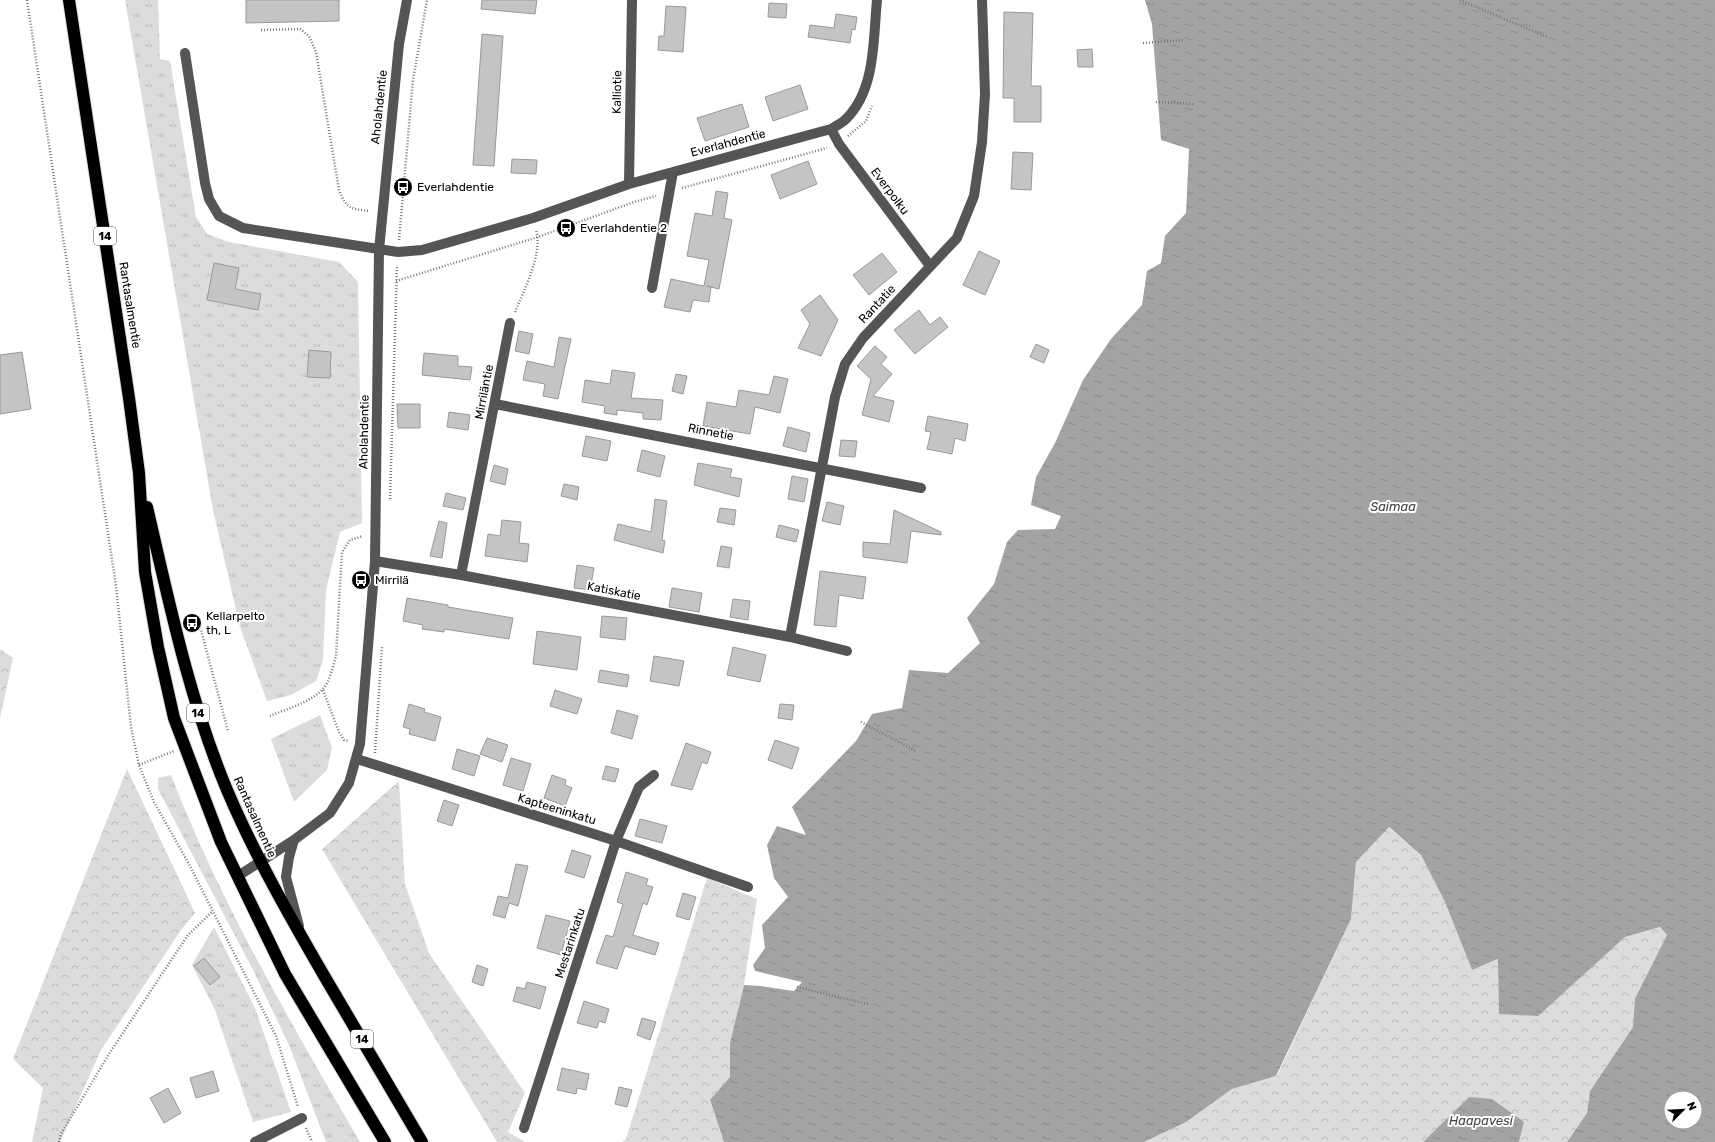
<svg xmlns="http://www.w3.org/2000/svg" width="1715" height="1142" viewBox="0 0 1715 1142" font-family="Rubik,sans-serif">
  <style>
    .grass { fill: url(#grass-tufts) }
    .forest { fill: url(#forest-crowns) }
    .water { fill: url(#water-ripples); fill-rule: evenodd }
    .building { fill: #c4c4c4; stroke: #999 }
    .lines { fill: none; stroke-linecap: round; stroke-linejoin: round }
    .highway-casing { stroke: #dbdbdb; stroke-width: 14 }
    .path { stroke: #777; stroke-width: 2.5; stroke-dasharray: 1 2; stroke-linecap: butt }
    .minor { stroke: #555; stroke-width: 10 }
    .highway { stroke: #000; stroke-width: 12 }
    .labels { text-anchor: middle; stroke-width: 4; stroke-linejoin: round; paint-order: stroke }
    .shield { fill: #fff; stroke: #4c4c4c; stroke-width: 1 }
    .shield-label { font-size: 11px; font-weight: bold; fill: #000 }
    .street-label { font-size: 12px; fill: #000; stroke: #fff }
    .poi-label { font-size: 12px; fill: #000; stroke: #fff; text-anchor: start }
    .water-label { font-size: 13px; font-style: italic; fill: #444; stroke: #fff }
  </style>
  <defs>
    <pattern id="grass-tufts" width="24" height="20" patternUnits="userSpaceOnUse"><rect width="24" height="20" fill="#dcdcdc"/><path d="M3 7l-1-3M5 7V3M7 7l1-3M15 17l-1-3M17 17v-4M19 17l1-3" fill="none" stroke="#bbb"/></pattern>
    <pattern id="forest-crowns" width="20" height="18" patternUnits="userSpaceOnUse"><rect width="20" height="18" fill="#dcdcdc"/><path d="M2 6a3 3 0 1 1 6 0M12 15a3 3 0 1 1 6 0" fill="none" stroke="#bbb"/></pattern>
    <pattern id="water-ripples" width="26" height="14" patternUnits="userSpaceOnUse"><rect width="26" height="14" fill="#a3a3a3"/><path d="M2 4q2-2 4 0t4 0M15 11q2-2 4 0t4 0" fill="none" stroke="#8b8b8b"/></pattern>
  </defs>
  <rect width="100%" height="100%" fill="#fff"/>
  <path class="grass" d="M125,0H158L160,59L170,61L196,217L207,234L229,242L339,262L358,282L362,523L340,532L326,590L323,660L316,681L291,695L267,701L240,627L213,510Z
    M320,715L332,748L327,770L294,802L271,739Z
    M171,775C221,904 291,1023 360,1142H326L289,1045L254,972L158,789V778Z
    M214,927L255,1008L291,1112L253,1122L215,1010L192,965Z"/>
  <path class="forest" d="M0,649L13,658L0,718Z
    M127,769L195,913L181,930L101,1050L60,1142H32L43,1088L13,1059Z
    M399,781L405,884L429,953L525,1093L508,1132L525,1142H497L322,849Z
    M1388,827L1421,855L1445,902L1472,970L1499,959L1607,953L1625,937L1660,927L1667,935L1635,997L1633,1027L1590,1091L1587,1113L1567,1142H1519L1524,1122L1469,1097L1423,1142H1137H1144L1186,1122L1232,1089L1277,1076L1351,919L1356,862Z
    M707,878L757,899L744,985L730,1043V1077L710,1101L724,1142H622L626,1139Z"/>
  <path class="water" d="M1145,0H1715V1142H1567L1587,1113L1590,1091L1633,1027L1635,998L1667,935L1660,927L1625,937L1538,1016L1499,1014L1498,959L1472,970L1445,902L1421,855L1389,827L1356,862L1351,919L1276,1076L1232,1089L1186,1122L1144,1142H724L710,1100L730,1077V1043L744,985L761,986L794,991L802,982L755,971L753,965L765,948L762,925L788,897L774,878L767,845L777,826L806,835L792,807L856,741L872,714L902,708L909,670L948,673L980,643L967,618L994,584L1007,542L1018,530L1055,529L1061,516L1031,505L1036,477L1055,443L1083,380L1111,339L1142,305L1147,271L1161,263L1165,236L1186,213L1189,149L1161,140L1152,24ZM1671,1098H1695V1122H1671Z
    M1469,1097L1492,1099L1524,1122L1519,1142H1423Z"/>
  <path class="building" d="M246,0H339V21L246,23Z
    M482,0H537L535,14L481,9Z
    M769,3L787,4L786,18L768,17Z
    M666,6L686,7L683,52L658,50L659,36H664Z
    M1004,12L1033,13L1031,86H1041V122H1014V98H1003Z
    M836,14L857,17L855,30L852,29L850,43L808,37L810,25L834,28Z
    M482,34L503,36L494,166L473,165Z
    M1092,49L1093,67H1078L1077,50Z
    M800,85L808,109L773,121L765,97Z
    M742,104L749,127L705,141L697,118Z
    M1013,152L1033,153L1031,190L1011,189Z
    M512,159L537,160L536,174L511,173Z
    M808,161L817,184L780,199L771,175Z
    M716,191L728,193L724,218L732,220L719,289L707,286L711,287L709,302L693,300L690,312L664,307L671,279L704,286L709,260L687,256L695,213L712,216Z
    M979,251L1000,261L985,295L963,285Z
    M882,253L897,272L869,295L853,275Z
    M214,263L239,268L235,289L261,294L258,310L207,300Z
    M820,295L838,320L821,356L798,348L810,324L801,310Z
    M919,310L930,325L940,317L948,327L915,354L894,330Z
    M519,331L533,334L529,354L515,351Z
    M559,337L571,339L558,399L543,396L545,384L523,380L527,361L554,367Z
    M1036,344L1049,350L1044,363L1030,357Z
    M875,346L887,357L881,364L892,374L873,396L894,401L889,422L862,415L871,379L857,366Z
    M309,350L331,352L330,378L307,377Z
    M22,352L31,409L0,414V355Z
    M424,353L458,356V366L472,367L470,380L422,375Z
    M612,370L635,373L631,398L663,400L661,420L643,419V413L617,410V415L604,413L605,406L582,402L585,380L610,384Z
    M676,374L687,376L683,394L672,391Z
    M774,376L788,379L780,413L755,407L750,434L703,426L707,402L736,407L739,390L769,395Z
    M397,404H420V428H398Z
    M449,412L470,415L468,430L447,427Z
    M928,416L968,424L965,441L955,438L952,454L927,449L931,432L925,431Z
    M788,427L810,433L806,452L783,446Z
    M586,436L611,441L607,461L582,456Z
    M841,440L857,441L855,457L839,456Z
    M642,450L665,456L660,477L637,471Z
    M698,463L732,469L730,477L742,479L739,497L694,485Z
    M494,465L508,469L505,485L490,481Z
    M792,476L808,479L804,502L788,499Z
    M564,484L579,487L577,500L561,496Z
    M446,493L466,498L463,510L443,506Z
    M655,499L667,501L662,540L665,541L663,553L614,540L618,524L651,532Z
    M827,502L844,506L840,525L822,521Z
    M720,508L736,510L734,525L717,522Z
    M894,510L941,532V535L911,531L907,563L863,557V542L890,544Z
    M502,520L521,522L519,543L529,544L527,562L485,556L488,534L500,536Z
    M439,521L447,523L442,558L430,556Z
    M779,525L799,530L796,542L776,537Z
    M721,546L732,548L729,568L717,566Z
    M577,565L594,568L590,590L574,588Z
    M820,571L866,577L863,599L839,595L836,627L814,625Z
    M672,588L702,593L699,612L669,607Z
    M407,598L448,605V607L513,618L509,639L444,629V632L422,629L423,625L403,621Z
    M733,599L750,601L748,620L730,617Z
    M602,616L627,618L625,640L600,637Z
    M537,631L581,637L577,670L533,664Z
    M733,647L766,655L760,682L727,675Z
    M654,656L684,661L679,686L650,681Z
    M600,670L629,675L627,687L598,682Z
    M555,690L582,699L577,714L550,706Z
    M409,704L425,709L424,712L441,717L435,741L409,734L410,729L403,727Z
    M780,704L794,705L792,720L778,718Z
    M617,710L638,716L632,739L611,733Z
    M487,738L508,745L502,762L480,754Z
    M775,740L799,748L792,769L768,760Z
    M686,743L711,752L707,764L702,762L692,790L671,785Z
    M457,749L480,756L474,776L452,769Z
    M511,758L531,764L523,791L503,785Z
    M606,766L619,769L615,782L602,779Z
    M552,775L566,780L565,785L572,788L565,806L544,798Z
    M444,800L459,805L452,826L437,821Z
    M640,819L667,826L662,843L635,836Z
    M572,850L591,856L584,878L565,872Z
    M516,864L528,866L518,906L509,903L505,918L493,915L498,896L508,898Z
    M626,872L648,879L646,885L653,887L647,905L643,903L633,935L659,943L655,955L625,946L617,969L596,963L606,935L613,937L623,904L617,902Z
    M683,893L696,897L689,920L676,916Z
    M546,915L570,921L561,955L537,948Z
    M204,958L220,977L210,985L194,966Z
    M477,965L488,969L483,986L472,982Z
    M527,982L546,987L540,1009L513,1001L517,987L525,989Z
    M584,1001L609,1009L605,1023L599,1021L597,1028L577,1023Z
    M642,1018L656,1022L650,1040L637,1035Z
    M562,1068L589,1074L586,1090L577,1088L576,1094L557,1090Z
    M213,1071L219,1091L196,1098L190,1078Z
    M619,1087L632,1090L627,1107L615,1104Z
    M168,1088L181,1113L164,1123L150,1098Z"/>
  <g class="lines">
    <defs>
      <path id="highway" d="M69,0L129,398L139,473L145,572L158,647L174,718L221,842L285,974L385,1142
        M147,507C169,602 189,699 227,790C255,856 290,917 326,979C358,1033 390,1088 422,1142"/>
    </defs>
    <use href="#highway" class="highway-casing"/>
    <path class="path" d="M27,0L116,586L131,727L139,765L154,802L190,866L276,1036L298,1107
      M1460,0L1547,37
      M261,30L300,29L309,36L316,52L339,190C346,209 351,209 370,211
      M1143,43L1184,40
      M1156,102L1194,104
      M848,136L866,121L872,106
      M682,188L827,148
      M399,240L413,80L427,0
      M396,281L538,237L634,202L656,196
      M515,312C524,290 543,254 536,230
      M390,499L397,265
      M192,623L201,630L228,731
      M323,690L339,732L344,740L349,741
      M270,716C286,709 309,703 322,690C330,682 333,666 336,656L342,552L350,540L363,536
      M861,722L916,751
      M375,753L382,646
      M139,765L174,751
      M797,987L868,1004
      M306,1128L312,1142
      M59,1142L61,1134L109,1054L188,935L213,911"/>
    <path class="minor" d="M185,53L205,183L209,199L219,216L243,228L398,252L422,250L533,218L629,184L831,129C836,126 842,123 846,119C876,89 873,40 877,0
      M831,129L839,144L930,266
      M629,184L632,0
      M652,288L673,172
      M495,404L921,488
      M375,561L461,575L790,637L847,651
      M461,575L510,323
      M790,637L835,397L845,364L863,338L957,238L974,196L982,142L985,94L982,0
      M357,759L616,841L748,887
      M294,840L289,857L286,877L299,926
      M238,876L294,840L330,813L349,783L360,744L375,561L379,250L399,44L407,0
      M524,1128L616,841L639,787L654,775
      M255,1142L302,1118"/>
    <use href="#highway" class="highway"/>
  </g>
  <defs>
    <symbol id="bus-disc" viewBox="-11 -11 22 22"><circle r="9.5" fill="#000" stroke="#fff"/><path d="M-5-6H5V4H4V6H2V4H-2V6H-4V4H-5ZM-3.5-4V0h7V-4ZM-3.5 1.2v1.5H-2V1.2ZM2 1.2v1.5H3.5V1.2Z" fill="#fff"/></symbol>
  </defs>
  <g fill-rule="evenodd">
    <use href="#bus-disc" x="392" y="176" width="22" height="22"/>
    <use href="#bus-disc" x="555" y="217" width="22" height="22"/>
    <use href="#bus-disc" x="350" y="569" width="22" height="22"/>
    <use href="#bus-disc" x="181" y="612" width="22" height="22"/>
  </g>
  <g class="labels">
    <g class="shield">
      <rect x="94" y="227" width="22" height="18" rx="3"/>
      <rect x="187" y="704" width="22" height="18" rx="3"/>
      <rect x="351" y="1030" width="22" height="18" rx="3"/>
    </g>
    <g class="shield-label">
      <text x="105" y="240">14</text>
      <text x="198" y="717">14</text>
      <text x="362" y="1043">14</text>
    </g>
    <g class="street-label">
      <text transform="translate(617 92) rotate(-89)" y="4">Kalliotie</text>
      <text transform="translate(379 107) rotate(-84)" y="4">Aholahdentie</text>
      <text transform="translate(728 143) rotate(-15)" y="4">Everlahdentie</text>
      <text transform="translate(890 191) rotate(53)" y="4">Everpolku</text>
      <text transform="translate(877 304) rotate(-47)" y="4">Rantatie</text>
      <text transform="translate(130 305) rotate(81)" y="4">Rantasalmentie</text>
      <text transform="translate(484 392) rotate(-79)" y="4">Mirriläntie</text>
      <text transform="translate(364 432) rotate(-89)" y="4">Aholahdentie</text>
      <text transform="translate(711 432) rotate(11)" y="4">Rinnetie</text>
      <text transform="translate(614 591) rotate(11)" y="4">Katiskatie</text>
      <text transform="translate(557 809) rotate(17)" y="4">Kapteeninkatu</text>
      <text transform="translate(255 817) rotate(66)" y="4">Rantasalmentie</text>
      <text transform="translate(570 943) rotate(-72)" y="4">Mestarinkatu</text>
    </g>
    <g class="poi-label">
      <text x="417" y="191">Everlahdentie</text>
      <text x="580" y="232">Everlahdentie 2</text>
      <text x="375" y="584">Mirrilä</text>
      <text x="206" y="620">Kellarpelto<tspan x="206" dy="14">th, L</tspan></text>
    </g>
    <g class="water-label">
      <text x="1393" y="511">Saimaa</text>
      <text x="1481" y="1125">Haapavesi</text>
    </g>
  </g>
  <g transform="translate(1683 1110) rotate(66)"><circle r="19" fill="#ffffff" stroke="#999999"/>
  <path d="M0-3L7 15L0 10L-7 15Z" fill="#000000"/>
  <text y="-6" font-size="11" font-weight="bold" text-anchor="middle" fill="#000000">N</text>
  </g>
</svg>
